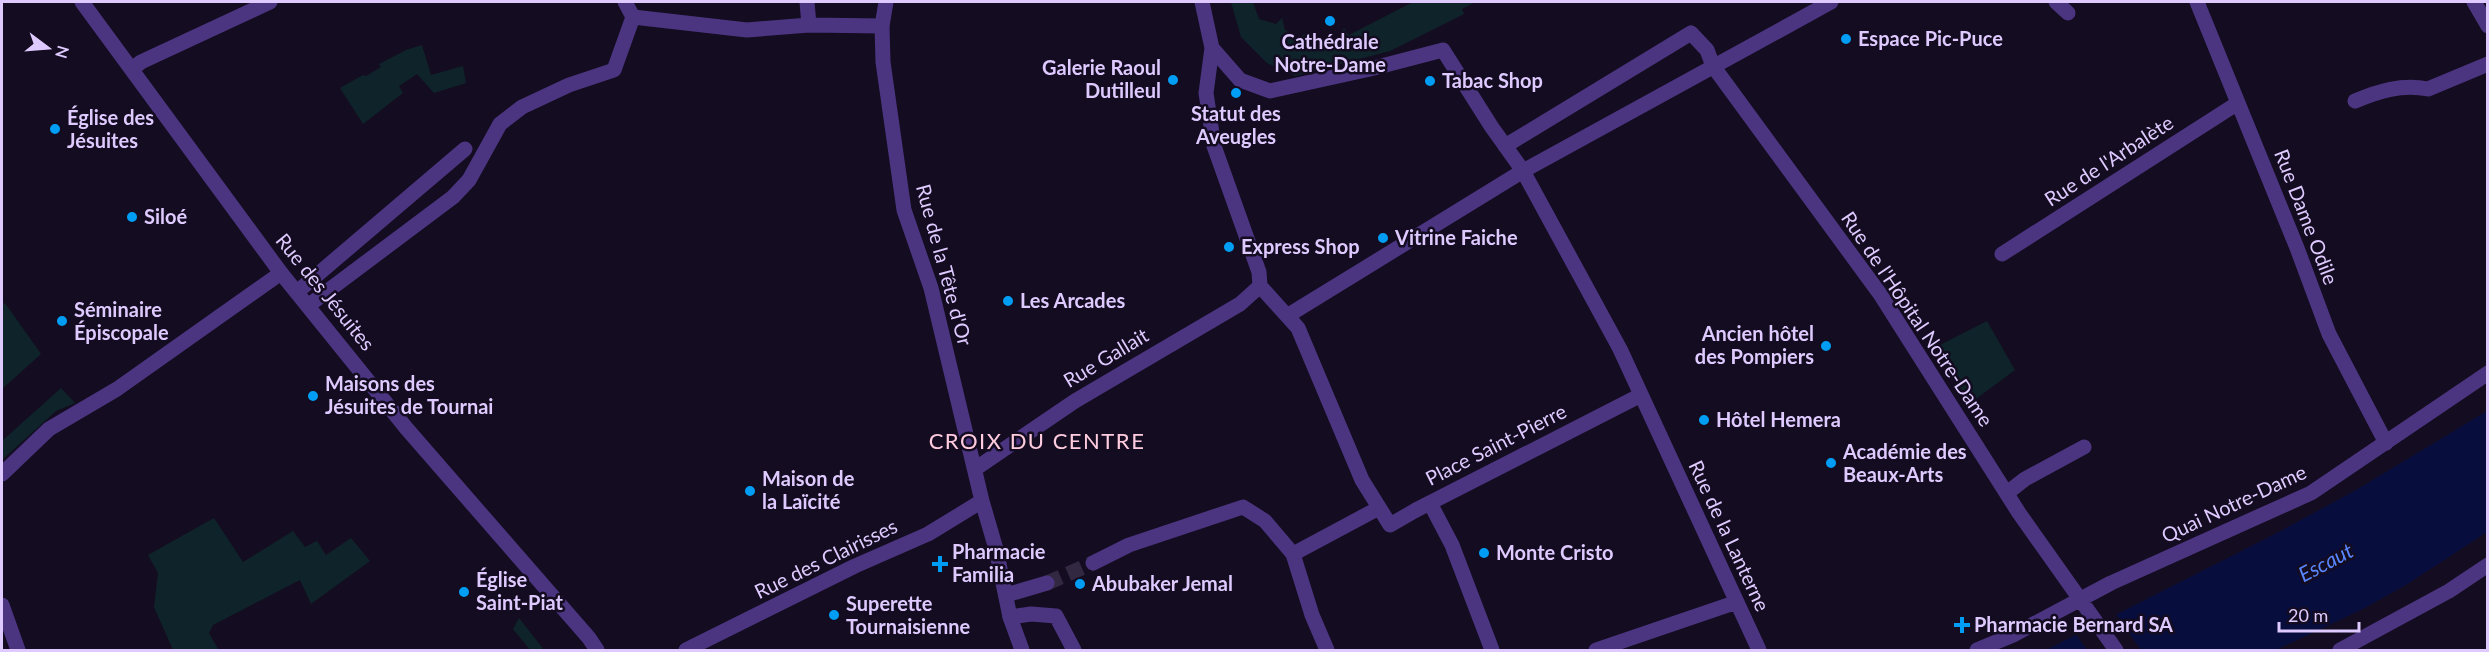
<svg xmlns="http://www.w3.org/2000/svg" width="2489" height="652" viewBox="0 0 2489 652" font-family="Lato,sans-serif">
  <style>
    .green { fill: #0f242a }
    .water { fill: #070d3d }
    .pier { fill: #140c20 }
    .lines { fill: none; stroke-linecap: round; stroke-linejoin: round }
    .pedestrian-tunnel { stroke: #322841; stroke-width: 15; stroke-dasharray: 15 8; stroke-linecap: butt }
    .service { stroke: #4b3581; stroke-width: 15 }
    .pedestrian { stroke: #4b3581; stroke-width: 15 }
    .minor { stroke: #4b3581; stroke-width: 15 }
    .tertiary { stroke: #4b3581; stroke-width: 15 }
    .poi-dot { fill: #009df5; stroke: #140c20; stroke-width: 2 }
    .labels { text-anchor: middle; stroke-width: 5; stroke-linejoin: round; paint-order: stroke }
    .poi-label { font-size: 20px; font-weight: bold; fill: #decaff; stroke: #140c20; text-anchor: start }
    .street-label { font-size: 20px; fill: #decaff; stroke: #140c20 }
    .water-label { font-size: 21px; font-style: italic; fill: #5886ff; stroke: #140c20 }
    .quarter-label { font-size: 22px; letter-spacing: 1.5px; fill: #ffccdf; stroke: #140c20 }
  </style>
  <rect width="100%" height="100%" fill="#140c20"/>
  <path class="green" d="M1231,2H1253L1259,19L1276,24L1282,18L1285,30L1299,37L1309,32L1308,40L1311,41L1313,32L1322,41L1338,38L1344,28L1349,35L1413,2H1475L1462,9L1464,14L1390,51L1295,76L1267,63L1241,37Z
    M422,45L431,75L463,66L466,83L434,93L417,74L399,86L403,93L363,124L340,88L363,75L366,76L381,67L379,64L406,50Z
    M5,303L41,354L2,389V305Z
    M1987,321L2015,370L1969,404L1936,347Z
    M61,388L75,403L56,411L2,460V441Z
    M214,518L243,562L293,531L305,547L317,541L326,555L351,538L370,561L311,604L300,580L213,625L209,633L218,649L215,650H173L154,607L158,573L148,555Z
    M519,618L544,650H530L513,629Z"/>
  <path class="water" d="M2487,411V532L2406,585L2363,609L2276,650H2046L2275,534L2356,490Z"/>
  <path class="pier" d="M2115,613L2141,650H2087L2075,633Z"/>
  <g class="lines">
    <path class="pedestrian-tunnel" d="M1047,583L1093,563"/>
    <path class="service" d="M2056,2L2068,13
      M2355,101C2379,91 2401,84 2428,89L2488,64
      M297,292L465,149
      M2,474L49,429L117,389L281,273
      M2,605L18,650"/>
    <path class="pedestrian" d="M1202,2L1212,48L1206,93L1214,146L1259,272L1260,286
      M1212,48L1240,80L1270,91L1370,69L1443,50L1491,126L1523,171L1287,316
      M1505,146L1691,33L1707,50L1713,66
      M1260,286L1298,328L1362,480L1390,525L1416,510
      M975,469L1075,401L1240,304L1260,286
      M2007,493L2025,479L2084,447
      M1093,563L1129,545L1243,507L1265,521L1293,554
      M1006,595L1047,583
      M1327,650L1312,615L1293,554L1379,508"/>
    <path class="minor" d="M82,2L281,273L407,429L589,638L597,650
      M625,2L633,17
      M807,2L809,25
      M2197,2L2297,248L2329,334L2386,443
      M2474,2L2488,26
      M633,17L747,30L809,25L882,26
      M1713,66L1880,294L2019,513L2116,650
      M132,69L141,62L270,2
      M2002,254L2238,103
      M309,305L453,197L469,180L500,124L522,107L569,85L614,70L633,17
      M1430,503L1452,545L1492,650
      M1416,510L1641,395
      M1010,617L1031,614L1056,616L1074,650
      M1596,650L1737,602
      M1759,650L1620,349L1523,171L1831,2
      M1977,650L2013,635L2111,583L2311,493L2488,373
      M2340,650L2449,591L2488,565"/>
    <path class="tertiary" d="M886,2L882,26L883,62L904,210L931,288L982,501L996,549L1010,617L1022,650
      M686,650L855,566L928,534L982,501"/>
  </g>
  <g class="poi-dot">
    <circle cx="1330" cy="21" r="6"/>
    <circle cx="1846" cy="39" r="6"/>
    <circle cx="1173" cy="80" r="6"/>
    <circle cx="1430" cy="81" r="6"/>
    <circle cx="1236" cy="93" r="6"/>
    <circle cx="55" cy="129" r="6"/>
    <circle cx="132" cy="217" r="6"/>
    <circle cx="1383" cy="238" r="6"/>
    <circle cx="1229" cy="247" r="6"/>
    <circle cx="1008" cy="301" r="6"/>
    <circle cx="62" cy="321" r="6"/>
    <circle cx="1826" cy="346" r="6"/>
    <circle cx="313" cy="396" r="6"/>
    <circle cx="1704" cy="420" r="6"/>
    <circle cx="1831" cy="463" r="6"/>
    <circle cx="750" cy="491" r="6"/>
    <circle cx="1484" cy="553" r="6"/>
    <path d="M937 555h6v6h6v6h-6v6h-6v-6h-6v-6h6z"/>
    <circle cx="1080" cy="584" r="6"/>
    <circle cx="464" cy="592" r="6"/>
    <circle cx="834" cy="615" r="6"/>
    <path d="M1959 616h6v6h6v6h-6v6h-6v-6h-6v-6h6z"/>
  </g>
  <g class="labels">
    <g class="poi-label">
      <text x="1858" y="46">Espace Pic-Puce</text>
      <text x="1330" y="49" text-anchor="middle">Cathédrale<tspan x="1330" dy="23">Notre-Dame</tspan></text>
      <text x="1161" y="75" text-anchor="end">Galerie Raoul<tspan x="1161" dy="23">Dutilleul</tspan></text>
      <text x="1442" y="88">Tabac Shop</text>
      <text x="1236" y="121" text-anchor="middle">Statut des<tspan x="1236" dy="23">Aveugles</tspan></text>
      <text x="67" y="125">Église des<tspan x="67" dy="23">Jésuites</tspan></text>
      <text x="144" y="224">Siloé</text>
      <text x="1395" y="245">Vitrine Faiche</text>
      <text x="1241" y="254">Express Shop</text>
      <text x="1020" y="308">Les Arcades</text>
      <text x="74" y="317">Séminaire<tspan x="74" dy="23">Épiscopale</tspan></text>
      <text x="1814" y="341" text-anchor="end">Ancien hôtel<tspan x="1814" dy="23">des Pompiers</tspan></text>
      <text x="325" y="391">Maisons des<tspan x="325" dy="23">Jésuites de Tournai</tspan></text>
      <text x="1716" y="427">Hôtel Hemera</text>
      <text x="1843" y="459">Académie des<tspan x="1843" dy="23">Beaux-Arts</tspan></text>
      <text x="762" y="486">Maison de<tspan x="762" dy="23">la Laïcité</tspan></text>
      <text x="952" y="559">Pharmacie<tspan x="952" dy="23">Familia</tspan></text>
      <text x="1496" y="560">Monte Cristo</text>
      <text x="476" y="587">Église<tspan x="476" dy="23">Saint-Piat</tspan></text>
      <text x="1092" y="591">Abubaker Jemal</text>
      <text x="846" y="611">Superette<tspan x="846" dy="23">Tournaisienne</tspan></text>
      <text x="1974" y="632">Pharmacie Bernard SA</text>
    </g>
    <g class="street-label">
      <text transform="translate(2109 161) rotate(-33)" y="7">Rue de l'Arbalète</text>
      <text transform="translate(2306 217) rotate(69)" y="7">Rue Dame Odile</text>
      <text transform="translate(944 265) rotate(75)" y="7">Rue de la Tête d'Or</text>
      <text transform="translate(325 292) rotate(51)" y="7">Rue des Jésuites</text>
      <text transform="translate(1917 319) rotate(56)" y="7">Rue de l'Hôpital Notre-Dame</text>
      <text transform="translate(1106 358) rotate(-31)" y="7">Rue Gallait</text>
      <text transform="translate(1496 445) rotate(-27)" y="7">Place Saint-Pierre</text>
      <text transform="translate(2234 504) rotate(-25)" y="7">Quai Notre-Dame</text>
      <text transform="translate(1729 536) rotate(65)" y="7">Rue de la Lanterne</text>
      <text transform="translate(826 559) rotate(-26)" y="7">Rue des Clairisses</text>
    </g>
    <g class="water-label">
      <text transform="translate(2326 563) rotate(-28)" y="7">Escaut</text>
    </g>
    <g class="quarter-label">
      <text x="1037" y="449">CROIX DU CENTRE</text>
    </g>
  </g>
  <rect width="2489" height="652" fill="none" stroke="#decaff" stroke-width="6"/>
  <g transform="translate(48 48) rotate(106)" stroke="#140c20" stroke-width="4.5" paint-order="stroke">
  <path d="M0-4.5L10 22L0 15L-10 22Z" fill="#decaff"/>
  <text y="-9" font-size="16" font-weight="bold" text-anchor="middle" fill="#decaff">N</text>
  </g>
  <path d="M2279 622v9h80v-9" fill="none" stroke="#decaff" stroke-width="3"/>
  <text x="2288" y="622" font-size="18" fill="#decaff" stroke="#140c20" stroke-width="4.5" paint-order="stroke">20 m</text>
</svg>
